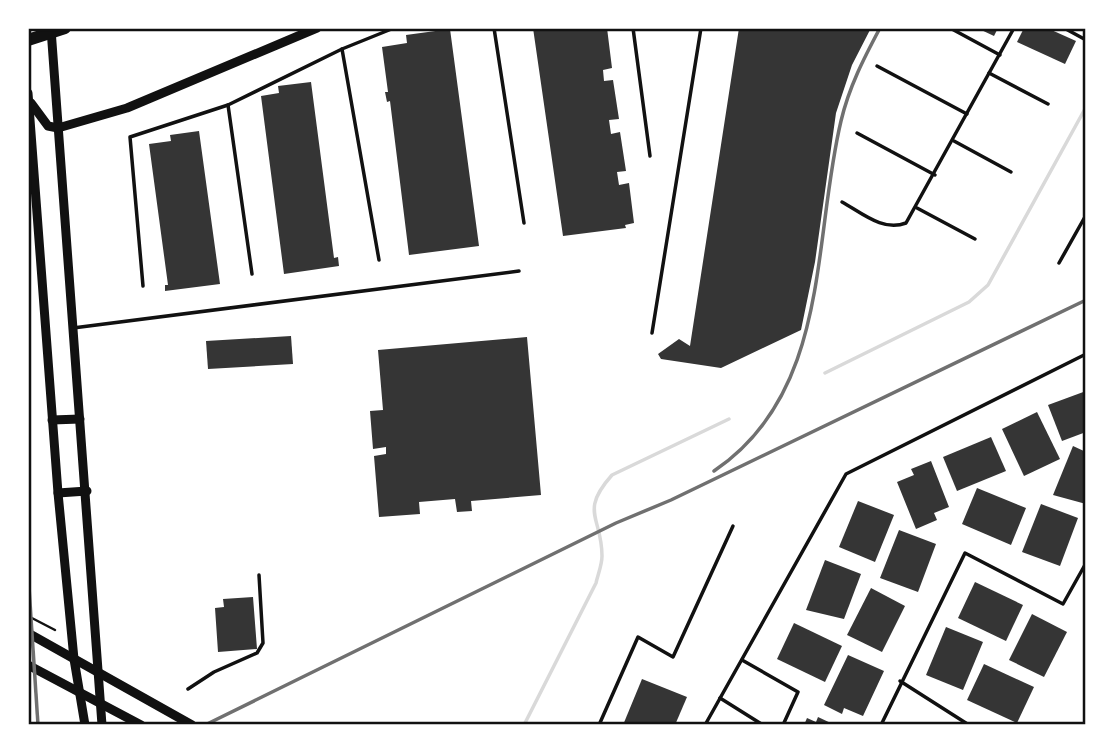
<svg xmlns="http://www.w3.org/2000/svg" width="1114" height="753" viewBox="0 0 1114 753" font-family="'Nunito Sans',sans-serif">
	<rect width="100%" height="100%" fill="#fff"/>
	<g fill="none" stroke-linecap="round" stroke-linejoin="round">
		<g stroke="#d9d9d9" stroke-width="3.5">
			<polyline points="825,373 969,302 988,285 1086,107"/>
			<path d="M 524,725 L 596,583 C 598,574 602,565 602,556 C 602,517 579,512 612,475 L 729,419"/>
		</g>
	</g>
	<g fill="#353535">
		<polygon points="533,28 607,28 612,68 603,70 604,81 613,80 619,119 609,120 611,134 620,132 626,171 617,172 619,185 629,183 634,223 625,225 626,228 563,236"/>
		<polygon points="739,28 871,28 852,65 836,113 815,262 801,330 721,368 661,359 658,354 679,339 690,346"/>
		<polygon points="977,28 998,28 994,36"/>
		<polygon points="1024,28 1047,28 1076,41 1065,64 1017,42"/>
		<polygon points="450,29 479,246 409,255 390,101 387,102 385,92 388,92 382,47 407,43 406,35"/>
		<polygon points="311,82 334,258 338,257 339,266 284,274 261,96 279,93 278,86"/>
		<polygon points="199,131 220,284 165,291 165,285 168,285 149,144 171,141 170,135"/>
		<polygon points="291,336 293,364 208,369 206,341"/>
		<polygon points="527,337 541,495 471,501 472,511 457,512 455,499 419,502 420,514 379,517 374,456 386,454 386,447 373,449 370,411 383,410 378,350"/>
		<polygon points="1086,391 1086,432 1062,441 1048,405"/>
		<polygon points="1037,412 1060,459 1024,476 1002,429"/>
		<polygon points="991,437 1006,471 957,491 943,457"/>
		<polygon points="1073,446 1086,452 1086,504 1053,495"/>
		<polygon points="931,461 949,507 934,513 937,520 916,529 897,482 914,475 911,469"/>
		<polygon points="977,488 1026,508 1011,545 962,524"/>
		<polygon points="858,501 894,515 875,562 839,547"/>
		<polygon points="1041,504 1078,518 1060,566 1022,552"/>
		<polygon points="899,530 936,544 918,592 880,578"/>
		<polygon points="825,560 861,574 844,619 806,610"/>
		<polygon points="975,582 1023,605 1006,641 958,618"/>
		<polygon points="871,588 905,606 882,652 847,635"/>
		<polygon points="253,597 257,649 218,652 215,608 224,607 223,599"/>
		<polygon points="1032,614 1067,632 1044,677 1009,660"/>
		<polygon points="794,623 842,646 825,682 777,659"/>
		<polygon points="946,627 983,642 963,690 926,675"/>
		<polygon points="848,655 884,671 863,716 844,708 842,714 824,705"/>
		<polygon points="984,664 1034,687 1017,723 967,700"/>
		<polygon points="642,679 687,697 675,725 623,725"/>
		<polygon points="818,717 835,725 804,725 807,718 816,722"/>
	</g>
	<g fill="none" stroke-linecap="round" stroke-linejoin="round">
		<polyline stroke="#111" stroke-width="2.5" points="28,616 55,630"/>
		<g stroke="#111" stroke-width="3.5">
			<polyline points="494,28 524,223"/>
			<polyline points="633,28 650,156"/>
			<polyline points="950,28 1000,55"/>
			<polyline points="1064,28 1086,40"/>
			<polyline points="342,49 379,260"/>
			<polyline points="877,66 967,114"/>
			<polyline points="989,73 1048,104"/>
			<polyline points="228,105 252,274"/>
			<polyline points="857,133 935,175"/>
			<polyline points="954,141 1011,172"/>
			<path d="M 842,202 C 862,213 883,232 906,223 L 1014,28"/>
			<polyline points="917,208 975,239"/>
			<polyline points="1059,263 1086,215"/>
			<polyline points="143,286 130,137 228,105 342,49 394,28"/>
			<polyline points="73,328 519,271"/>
			<polyline points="652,333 701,28"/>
			<polyline points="742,660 798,692 783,725"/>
			<polyline points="900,681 969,725"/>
			<polyline points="188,689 214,672 257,653 263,643 259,575"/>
			<polyline points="720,698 763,725"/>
			<polyline points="599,725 638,637 673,657 733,526"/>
			<polyline points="705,725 846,474 1086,354"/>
			<polyline points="881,725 965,553 1063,604 1086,563"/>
		</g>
		<g stroke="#111" stroke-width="9">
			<polyline points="51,29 102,725"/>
			<polyline points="28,93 58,493 74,659 85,725"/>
			<polyline points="31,103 48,126 58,128 127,108 317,28"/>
			<polyline points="52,420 80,419"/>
			<polyline points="58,493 87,491"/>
			<polyline points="28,633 192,725"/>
			<polyline points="28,665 141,725"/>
		</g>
		<polyline stroke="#111" stroke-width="12" points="28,40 65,28"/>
		<g stroke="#707070" stroke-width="3.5">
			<path d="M 714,471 C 831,392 812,242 841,121 C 849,87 864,58 880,28"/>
			<polyline points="28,572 38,725"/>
			<polyline points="205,725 616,523 671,500 1086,300"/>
		</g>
	</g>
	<rect width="1114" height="753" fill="none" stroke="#ffffff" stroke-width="60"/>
	<rect x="30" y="30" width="1054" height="693" fill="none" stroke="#111" stroke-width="2.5"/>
</svg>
